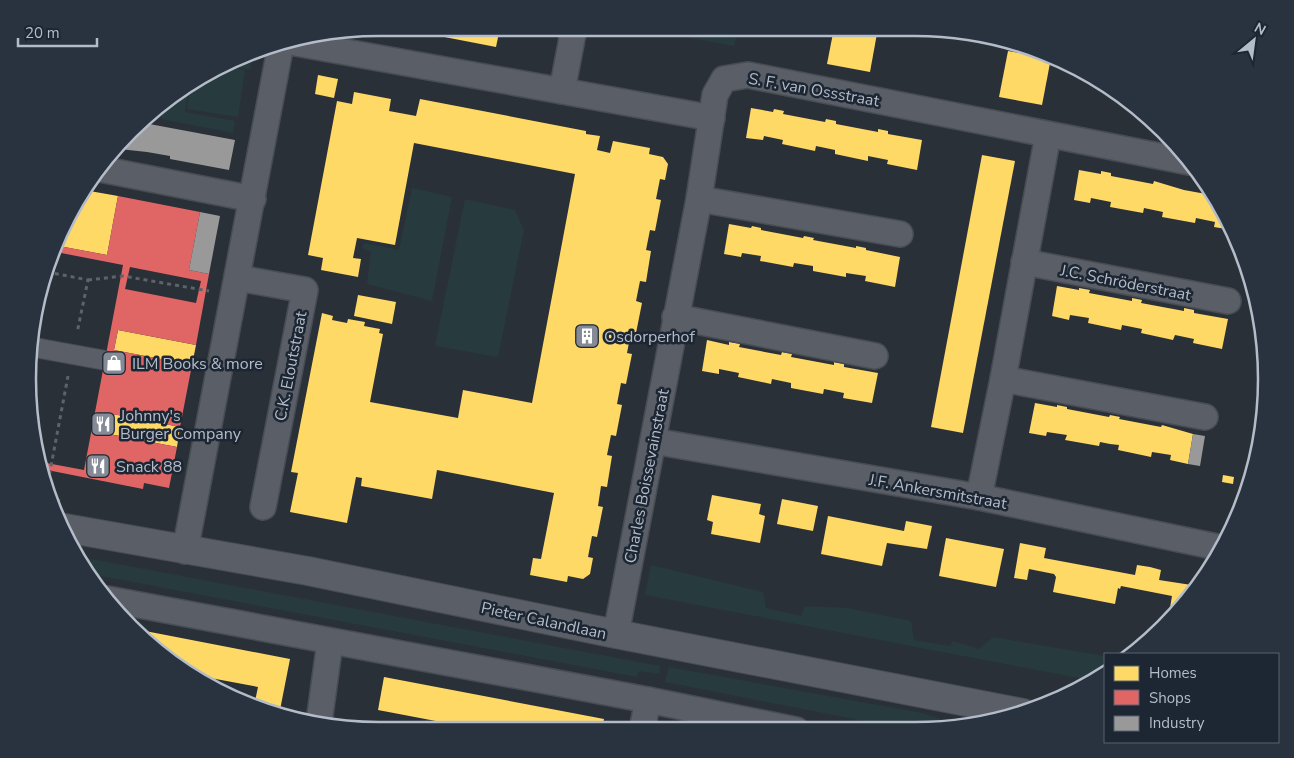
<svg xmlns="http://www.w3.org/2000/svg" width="1294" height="758" viewBox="0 0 1294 758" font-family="'Nunito Sans',sans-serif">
	<rect width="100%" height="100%" fill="#2a3038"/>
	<g fill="#273a3e">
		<polygon points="663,28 696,30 697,28 738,28 734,46 662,33"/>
		<polygon points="253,53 250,70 230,66"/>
		<polygon points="228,67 245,70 238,117 187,109 190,87"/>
		<polygon points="189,87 185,112 235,121 233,133 161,119 164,101"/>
		<polygon points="412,188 452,197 432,301 367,284 371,252 362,248 364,243 399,250"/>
		<polygon points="465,199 515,210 524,230 498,357 435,346"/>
		<polygon points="81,557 660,666 659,674 639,671 637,677 90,574"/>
		<polygon points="651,565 763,592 766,608 801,616 805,606 847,608 911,621 914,640 950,646 953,641 979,649 993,637 1105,656 1105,672 1094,681 645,595"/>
		<polygon points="669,667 922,713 960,725 938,730 910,730 665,682"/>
	</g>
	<g fill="#ffd966">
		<polygon points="398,28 500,28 496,47"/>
		<polygon points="834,28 878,28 870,72 827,64"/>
		<polygon points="1008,51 1051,58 1042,105 999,97"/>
		<polygon points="318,75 338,79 334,98 315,94"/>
		<polygon points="354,92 391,99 389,111 416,116 420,99 586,131 586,134 600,136 597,150 610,153 613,141 650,148 649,154 663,157 668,164 665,180 660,179 656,199 661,200 655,231 650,230 646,250 651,251 646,282 640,281 636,301 642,303 636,333 631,332 627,353 632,354 626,384 621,383 617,404 622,405 616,436 611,435 607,455 612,456 607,487 601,486 598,506 603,507 597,537 592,536 588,557 593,558 590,574 583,579 568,576 567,582 530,575 533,558 541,559 554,493 437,470 432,499 361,486 362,478 356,477 347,523 290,512 298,473 291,472 322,313 333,316 332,320 347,323 348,319 365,322 364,326 380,329 379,333 383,334 370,402 458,418 463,390 532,403 575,174 414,143 395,245 357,238 353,258 361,259 358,277 321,270 323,258 308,255 337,101 352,104"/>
		<polygon points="751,108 773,112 774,109 784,111 783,114 825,122 826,119 836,121 836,124 878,132 878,129 888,131 888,134 922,140 917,170 887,164 888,160 868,156 868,161 835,154 835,150 816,146 815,151 782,144 783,140 764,136 763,140 746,138"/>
		<polygon points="982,155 1015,161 963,433 931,427"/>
		<polygon points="1079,170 1101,174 1101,171 1111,173 1111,176 1153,184 1154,181 1184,190 1206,194 1206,192 1212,192 1232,230 1214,227 1215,222 1196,218 1195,223 1162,217 1163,212 1144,208 1143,213 1110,207 1111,202 1091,198 1090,203 1074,200"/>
		<polygon points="84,190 118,196 107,255 59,246"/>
		<polygon points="729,224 751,228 752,226 761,228 761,230 803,238 804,236 814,238 813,240 856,248 856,246 866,248 866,250 900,257 895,287 865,281 866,276 846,273 846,277 813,271 813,266 794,263 793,267 760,261 761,256 742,253 741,257 724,254"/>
		<polygon points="1057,286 1079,290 1079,288 1090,290 1089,293 1132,301 1132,298 1142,300 1141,303 1184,311 1184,308 1194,310 1194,313 1228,319 1222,349 1193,343 1194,339 1175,335 1173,340 1141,333 1142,329 1122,325 1121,330 1088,323 1089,318 1070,315 1069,320 1052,316"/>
		<polygon points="358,295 396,302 392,324 354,316"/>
		<polygon points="118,330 196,345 192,365 114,350"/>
		<polygon points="707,340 729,345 729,342 740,344 739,347 781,355 782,352 792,354 791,357 834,365 834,362 844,364 844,367 878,373 872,403 843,398 844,393 824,389 823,394 791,388 791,383 772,379 771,384 738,377 739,373 719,369 719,374 702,371"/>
		<polygon points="1035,403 1057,407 1057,405 1067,407 1067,409 1109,417 1110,415 1120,417 1119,419 1161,427 1162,425 1193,434 1188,464 1170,460 1171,455 1152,452 1151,457 1118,450 1119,445 1110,444 1100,442 1099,446 1065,440 1067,435 1047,432 1046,436 1029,433"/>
		<polygon points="102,412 180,427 177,447 99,432"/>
		<polygon points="1223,475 1234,477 1233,484 1222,482"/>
		<polygon points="712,495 761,504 759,514 765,516 760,543 711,534 713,522 707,520"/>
		<polygon points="782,499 818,506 813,531 777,524"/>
		<polygon points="828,516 904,531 906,521 932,526 927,549 887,543 882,566 821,554"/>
		<polygon points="946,538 1004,549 996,587 939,576"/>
		<polygon points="1020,543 1046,548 1044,558 1135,575 1137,565 1150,567 1161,570 1159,580 1198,586 1174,615 1169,614 1172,596 1121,586 1120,589 1118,588 1115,604 1053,592 1056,577 1054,574 1029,569 1027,580 1014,578"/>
		<polygon points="140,630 290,659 279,715 254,706 258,687 189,674"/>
		<polygon points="384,677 604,719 602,730 483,730 378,710"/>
	</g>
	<g fill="#e06666" fill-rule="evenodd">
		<polygon points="682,28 702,28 701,33"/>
		<path d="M 118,196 L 200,212 L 189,270 L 209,274 L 196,345 L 118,330 L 114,350 L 192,365 L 180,427 L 102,412 L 98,432 L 177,447 L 169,488 L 144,483 L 143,489 L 42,469 L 41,462 L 84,470 L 123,265 L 56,252 L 59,246 L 107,255 ZM 130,267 L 201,281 L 196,303 L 125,289 Z"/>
	</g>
	<g fill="#999">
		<polygon points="144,123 235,140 229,170 170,159 170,156 147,152 119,149"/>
		<polygon points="200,212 220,216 209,274 189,270"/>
		<polygon points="1193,434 1205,436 1200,466 1188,464"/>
	</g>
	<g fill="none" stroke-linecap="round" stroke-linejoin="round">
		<g stroke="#484c53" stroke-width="21">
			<polyline id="pedestrian" points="32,347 103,360"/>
		</g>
		<g stroke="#484c53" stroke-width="28">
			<g id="minor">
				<polyline points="290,42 712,118"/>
				<polyline points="562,91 574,28"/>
				<polyline points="100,169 253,199"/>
				<polyline points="699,199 900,234"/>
				<polyline points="1024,262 1228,301"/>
				<polyline points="238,278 305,290 263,507"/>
				<polyline points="675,317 875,356"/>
				<polyline points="1003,379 1205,417"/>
				<polyline points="653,441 979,497 1222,548"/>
				<polyline points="979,497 1003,379 1048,135"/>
				<polyline points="185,551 281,44"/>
				<polyline points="107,599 648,700 796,730"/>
				<polyline points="616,634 699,199 715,95 724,79 748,75 1189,162"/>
				<polyline points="319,722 330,642"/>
				<polyline points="642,730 648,700"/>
			</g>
		</g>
		<g stroke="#484c53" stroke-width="30">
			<polyline id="tertiary" points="65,528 308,571 616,634 1023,713"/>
		</g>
		<g stroke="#5d636a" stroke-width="3" stroke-dasharray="4 4" stroke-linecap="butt">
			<polyline points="47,272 88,280 77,333"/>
			<polyline points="88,280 123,276 209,291"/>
			<polyline points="48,482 68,376"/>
			<polyline points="50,499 60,501"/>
		</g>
		<use href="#pedestrian" stroke="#5a5e66" stroke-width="19"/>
		<use href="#minor" stroke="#5a5e66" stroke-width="25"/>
		<use href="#tertiary" stroke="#5a5e66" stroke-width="28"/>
	</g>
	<defs>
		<g id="building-square" transform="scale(1.25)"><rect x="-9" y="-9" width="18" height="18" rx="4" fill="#848b96" stroke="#1d2633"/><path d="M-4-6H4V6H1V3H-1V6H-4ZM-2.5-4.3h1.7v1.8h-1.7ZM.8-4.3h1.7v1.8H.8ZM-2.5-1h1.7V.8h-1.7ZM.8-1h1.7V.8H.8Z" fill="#fff"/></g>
		<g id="shop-square" transform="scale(1.25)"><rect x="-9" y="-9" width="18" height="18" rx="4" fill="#848b96" stroke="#1d2633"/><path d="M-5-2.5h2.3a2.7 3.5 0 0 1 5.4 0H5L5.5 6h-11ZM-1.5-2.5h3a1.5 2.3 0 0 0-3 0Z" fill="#fff"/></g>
		<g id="restaurant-square" transform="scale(1.25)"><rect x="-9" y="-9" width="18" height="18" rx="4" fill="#848b96" stroke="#1d2633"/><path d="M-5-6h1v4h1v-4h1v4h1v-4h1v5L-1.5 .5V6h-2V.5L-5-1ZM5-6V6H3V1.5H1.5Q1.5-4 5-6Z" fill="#fff"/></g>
	</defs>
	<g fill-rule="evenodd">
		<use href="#building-square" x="587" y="336"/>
		<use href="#shop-square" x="114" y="363"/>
		<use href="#restaurant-square" x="103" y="424"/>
		<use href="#restaurant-square" x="98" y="466"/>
	</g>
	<g text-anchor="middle" stroke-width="5" stroke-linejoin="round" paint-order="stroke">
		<g font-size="16" fill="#b4bcc9" stroke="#1d2633">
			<text transform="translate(814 89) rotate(10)" y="6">S. F. van Ossstraat</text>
			<text transform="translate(1126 282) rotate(11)" y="6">J.C. Schröderstraat</text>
			<text transform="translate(290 366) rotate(-79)" y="6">C.K. Eloutstraat</text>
			<text transform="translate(646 476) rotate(-79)" y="6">Charles Boissevainstraat</text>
			<text transform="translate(938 491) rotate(10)" y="6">J.F. Ankersmitstraat</text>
			<text transform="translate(544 620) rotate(12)" y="6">Pieter Calandlaan</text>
		</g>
		<g font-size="16" fill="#b4bcc9" stroke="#1d2633" text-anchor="start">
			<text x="604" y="342">Osdorperhof</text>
			<text x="132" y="369">ILM Books &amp; more</text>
			<text x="120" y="421">Johnny's<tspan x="120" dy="18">Burger Company</tspan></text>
			<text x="116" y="472">Snack 88</text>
		</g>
	</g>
	<path d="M0 0H1294V758H0ZM379 36H915A343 343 0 0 1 1258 379V379A343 343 0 0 1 915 722H379A343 343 0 0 1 36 379V379A343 343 0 0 1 379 36Z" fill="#29323f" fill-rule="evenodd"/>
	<path fill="none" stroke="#b4bcc9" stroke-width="2.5" d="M379 36H915A343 343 0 0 1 1258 379V379A343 343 0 0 1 915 722H379A343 343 0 0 1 36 379V379A343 343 0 0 1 379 36Z"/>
	<rect x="1104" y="653" width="175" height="90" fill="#1d2633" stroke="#59626f"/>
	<rect x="1114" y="666" width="25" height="15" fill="#ffd966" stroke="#59626f"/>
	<text x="1149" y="678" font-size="15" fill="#b4bcc9">Homes</text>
	<rect x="1114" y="690" width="25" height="15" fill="#e06666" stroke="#59626f"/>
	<text x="1149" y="703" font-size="15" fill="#b4bcc9">Shops</text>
	<rect x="1114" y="716" width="25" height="15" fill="#999999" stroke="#59626f"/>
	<text x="1149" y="728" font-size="15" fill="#b4bcc9">Industry</text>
	<g transform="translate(1254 40) rotate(29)" stroke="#1d2633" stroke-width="4" paint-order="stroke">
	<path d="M0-4L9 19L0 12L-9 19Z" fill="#b4bcc9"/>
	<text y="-8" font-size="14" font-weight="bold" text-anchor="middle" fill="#b4bcc9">N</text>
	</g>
	<path d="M18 38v8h79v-8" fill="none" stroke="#b4bcc9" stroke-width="2.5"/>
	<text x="25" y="38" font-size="15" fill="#b4bcc9" stroke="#1d2633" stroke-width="4" paint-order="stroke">20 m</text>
</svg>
